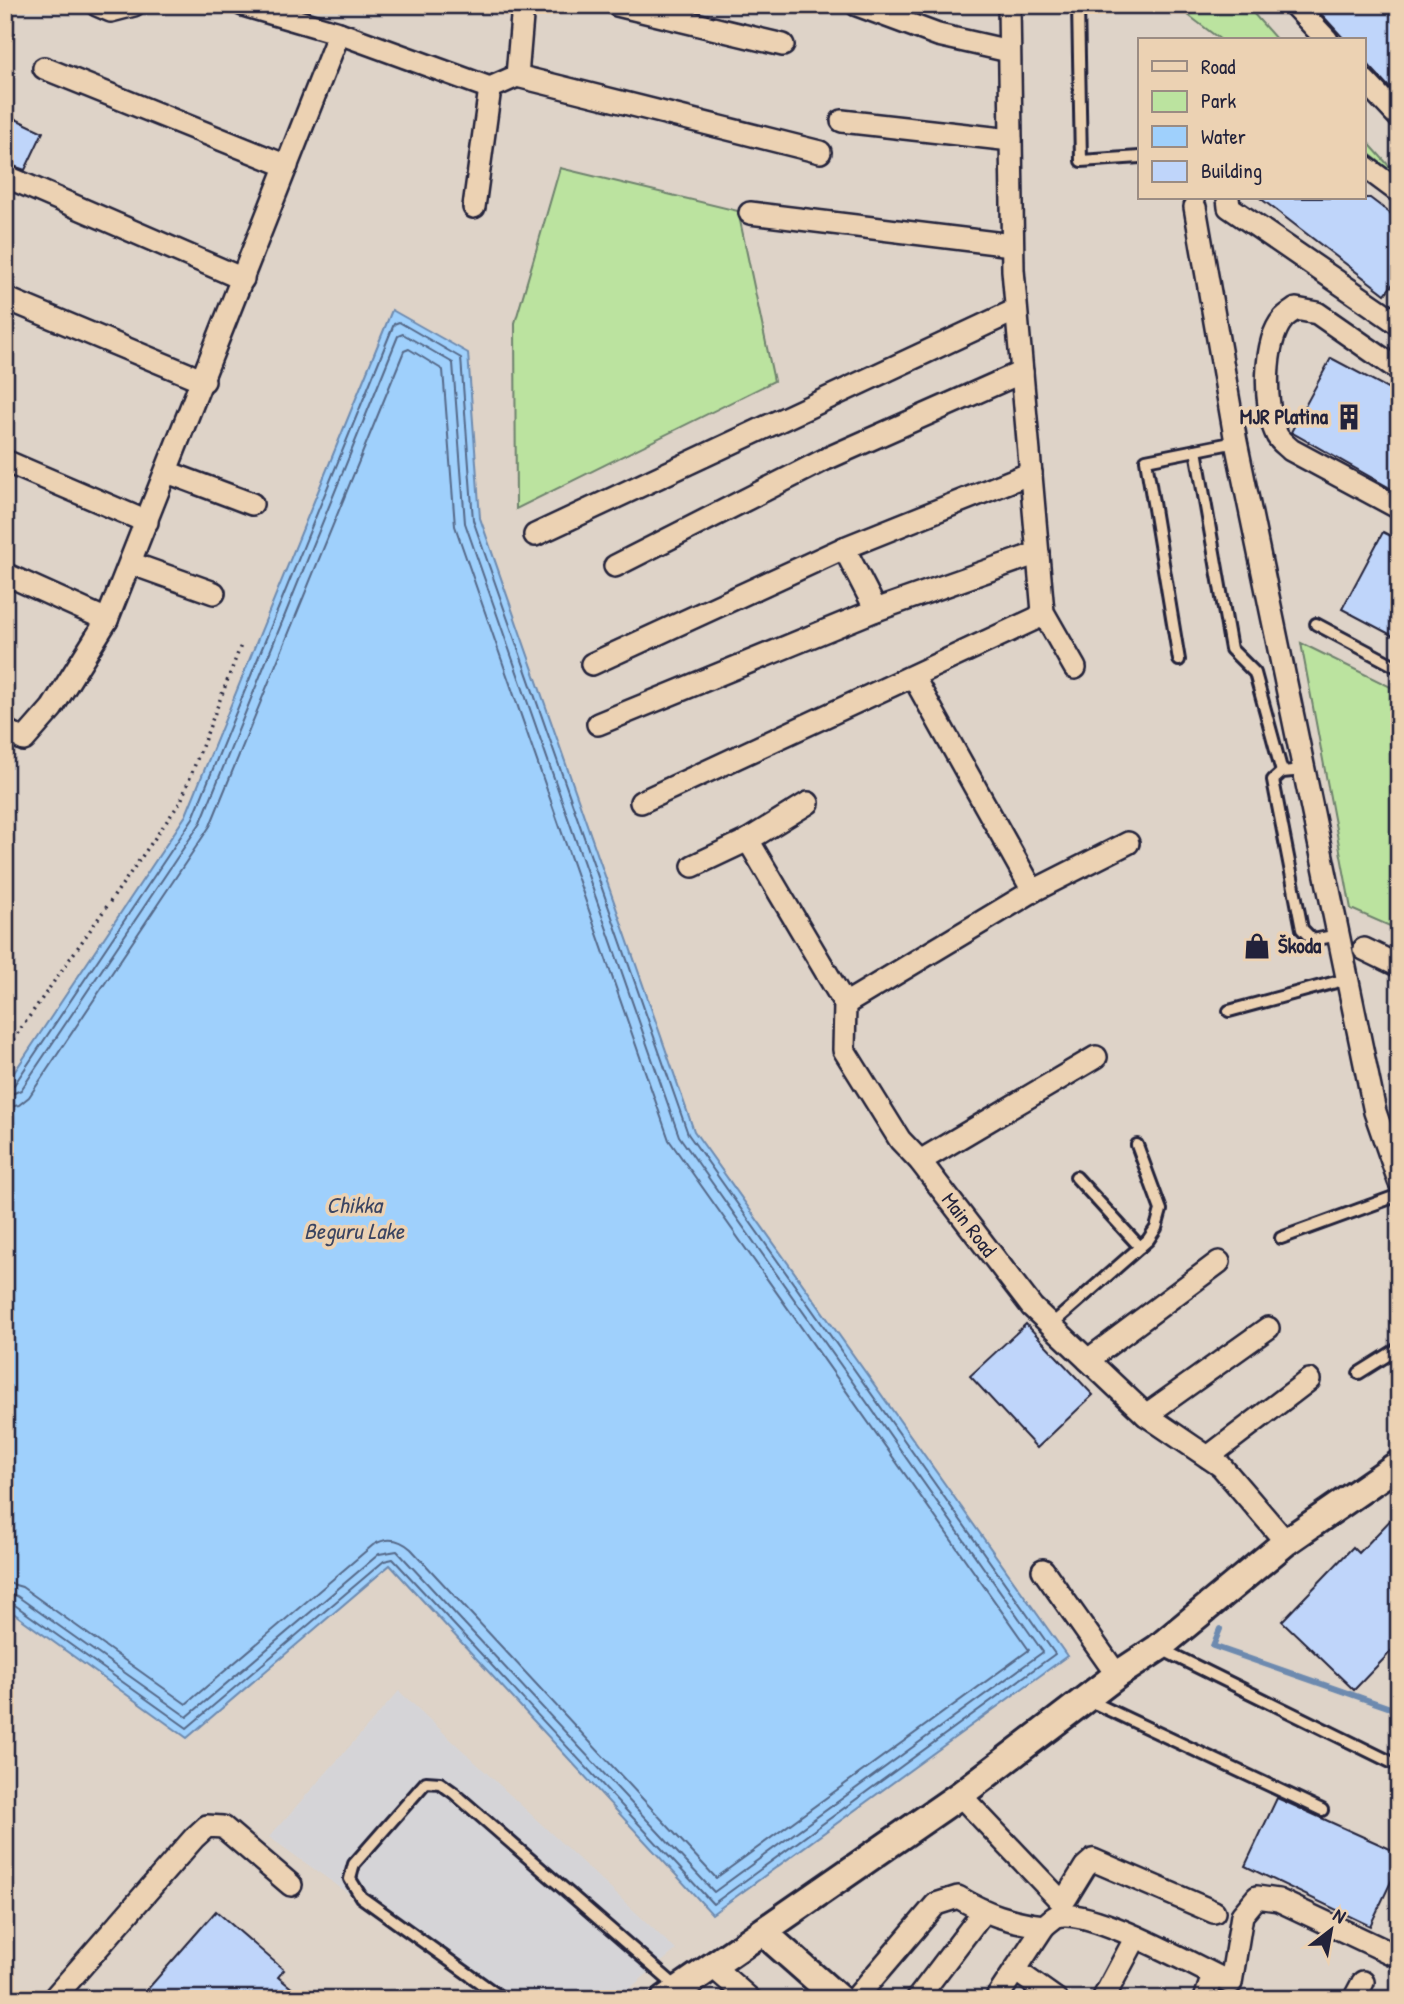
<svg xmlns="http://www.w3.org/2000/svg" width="1404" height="2004" viewBox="0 0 1404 2004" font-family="'Patrick Hand',sans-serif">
	<rect width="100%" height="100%" fill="#ded3c8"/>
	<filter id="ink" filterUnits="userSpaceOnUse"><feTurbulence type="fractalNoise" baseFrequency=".0143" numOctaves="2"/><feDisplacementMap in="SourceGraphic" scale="14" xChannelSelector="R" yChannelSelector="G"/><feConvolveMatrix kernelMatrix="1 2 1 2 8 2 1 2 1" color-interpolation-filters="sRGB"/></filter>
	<g filter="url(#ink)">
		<polygon fill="#d5d4d7" points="399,1691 676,1950 617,1999 497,1999 269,1837"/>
		<g fill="#bbe39f" stroke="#6e826d" stroke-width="2">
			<polygon points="1175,5 1246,5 1277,40 1221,40"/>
			<polygon points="1364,138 1399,177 1364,150"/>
			<polygon points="560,168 738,211 774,381 516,509 515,323"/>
			<polygon points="1301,643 1399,691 1399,930 1351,909"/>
		</g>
		<polygon fill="#9fd0fc" stroke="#6d8aaf" stroke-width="2" points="392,310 468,353 480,518 694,1131 1067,1656 712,1914 390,1565 187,1738 5,1607 5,1086 186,815"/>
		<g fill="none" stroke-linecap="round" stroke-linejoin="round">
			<g stroke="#546888" stroke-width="2">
				<polyline points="5,1089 14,1085 193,818 394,324 399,322 461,358 473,520 688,1134 1055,1654 713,1904 393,1559 384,1561 187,1728 12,1603 5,1602"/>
				<polyline points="5,1097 21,1090 201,822 398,336 403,334 453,363 465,523 679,1136 1043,1652 714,1892 397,1551 379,1554 187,1717 17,1596 5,1593"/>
				<path d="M 5,1108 L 19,1105 L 29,1097 L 210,826 L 404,351 L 409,349 L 443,370 L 455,526 L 669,1140 L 1029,1650 L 716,1878 L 411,1549 C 399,1538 386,1537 373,1545 L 186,1704 L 22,1587 L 5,1582"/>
			</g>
			<polyline stroke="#6d8aaf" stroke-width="6" points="1220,1629 1213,1646 1399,1711"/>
		</g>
		<g fill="#bfd5fa" stroke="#22223b" stroke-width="2">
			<polygon points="1313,5 1399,5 1399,98 1364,60 1364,40 1345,40"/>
			<polygon points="5,114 43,132 25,170 5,163"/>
			<polygon points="1260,198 1370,198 1399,220 1399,276 1385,294"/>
			<polygon points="1331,358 1399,394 1399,493 1291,432"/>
			<polygon points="1383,532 1399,540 1399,639 1342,609"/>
			<polygon points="1026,1324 1093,1395 1037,1448 970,1376"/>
			<polygon points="1399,1511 1399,1643 1354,1690 1282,1621 1353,1547 1359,1553"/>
			<polygon points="1277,1798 1399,1853 1399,1865 1370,1926 1245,1866"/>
			<polygon points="216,1911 284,1970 278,1977 305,1999 139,1999"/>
		</g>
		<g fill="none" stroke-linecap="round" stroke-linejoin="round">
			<g stroke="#22223b" stroke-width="16">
				<g id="service">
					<polyline points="1078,5 1081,161 1140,157"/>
					<polyline points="1196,450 1231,649 1255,673 1282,772"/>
					<polyline points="1316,624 1399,668"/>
					<polyline points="1179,660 1146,460 1236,442"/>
					<polyline points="1304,770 1282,772 1273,780 1302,929 1313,940 1338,935"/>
					<polyline points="1229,1011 1347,979"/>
					<polyline points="1076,1177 1140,1247"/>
					<polyline points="1281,1238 1399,1195"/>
					<polyline points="1051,1325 1148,1240 1156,1228 1161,1210 1137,1145"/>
					<polyline points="1359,1373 1399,1348"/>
					<polyline points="1161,1649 1399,1766"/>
					<polyline points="1088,1700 1322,1810"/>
					<polyline points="503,1999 361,1897 350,1879 354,1864 426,1782 440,1783 454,1793 679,1989"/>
				</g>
			</g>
			<g stroke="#22223b" stroke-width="26">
				<g id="minor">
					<polyline points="97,5 111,11 134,5"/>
					<polyline points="243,5 339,33 490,88 517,76 523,5"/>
					<polyline points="617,5 783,45"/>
					<polyline points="857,5 938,35 1009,51"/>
					<polyline points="1009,5 1013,270 1043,612 1075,668"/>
					<polyline points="1294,5 1327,40"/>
					<polyline points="44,68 287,166"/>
					<polyline points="517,76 820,152"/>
					<polyline points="1364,80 1399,117"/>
					<polyline points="842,121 1011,140"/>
					<polyline points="1364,166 1399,192"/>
					<polyline points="5,176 243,279"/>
					<polyline points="1228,198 1229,207 1399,324"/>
					<polyline points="474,207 490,88"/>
					<polyline points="1195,207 1236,442 1375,1112 1399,1181"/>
					<polyline points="750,213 1012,245"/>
					<polyline points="5,298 204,381"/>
					<path d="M 1399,370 L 1317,313 L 1296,309 C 1292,312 1286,315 1283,319 C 1263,342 1264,407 1276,433 C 1278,440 1286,445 1291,450 L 1399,508"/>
					<polyline points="5,461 147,522"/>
					<polyline points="167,472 252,504"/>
					<polyline points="535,535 1016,310"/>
					<polyline points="844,548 876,610"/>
					<polyline points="130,563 214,593"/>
					<polyline points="615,566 826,459 1022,372"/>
					<polyline points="5,574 107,620"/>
					<polyline points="592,664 844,548 1031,473"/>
					<polyline points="598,724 876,610 1038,553"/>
					<polyline points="5,730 24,740 52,708 107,620 339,33"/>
					<polyline points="641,802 1037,618 1043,612"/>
					<path id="s1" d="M 748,840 L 845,1004 L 844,1050 L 900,1140 L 920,1161 L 1032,1307 L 1146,1415 L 1221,1466 L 1286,1542"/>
					<polyline points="693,866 748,840 808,803"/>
					<polyline points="1033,891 1128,843"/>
					<polyline points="1364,949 1399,966"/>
					<polyline points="845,1004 1033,891 914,678"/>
					<polyline points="920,1161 1096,1057"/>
					<polyline points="1088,1360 1219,1262"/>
					<polyline points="1146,1415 1268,1328"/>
					<polyline points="1208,1457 1309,1380"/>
					<polyline points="1043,1570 1117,1675"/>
					<polyline points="960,1795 1058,1898 1066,1898 1085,1867 1093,1860 1214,1912"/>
					<polyline points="712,1966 750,1999"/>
					<polyline points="1015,1970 1056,1999"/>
					<polyline points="53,1999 194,1838 207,1826 223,1827 291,1885"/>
					<path d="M 855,1999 L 936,1904 L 958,1897 C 986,1914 1011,1922 1044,1926 C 1048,1923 1053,1918 1057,1916 C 1091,1907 1196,1967 1231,1983 L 1242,1915 L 1257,1897 L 1278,1900 L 1399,1957"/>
					<polyline points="917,1999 983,1912"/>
					<polyline points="996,1999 1044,1926"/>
					<polyline points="1103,1999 1136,1937"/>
					<polyline points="1205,1999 1213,1975"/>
					<polyline points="1354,1999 1363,1982"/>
				</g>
			</g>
			<g stroke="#22223b" stroke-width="32">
				<g id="tertiary">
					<polyline points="763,1932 839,1999"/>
					<polyline points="665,1999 960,1795 1117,1675 1158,1648 1286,1542 1399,1464"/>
				</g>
			</g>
			<polyline stroke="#22223b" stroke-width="3.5" stroke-dasharray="2 5" stroke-linecap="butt" points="5,1051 181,801 241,645"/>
			<use href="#service" stroke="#ecd2b3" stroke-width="10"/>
			<use href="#minor" stroke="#ecd2b3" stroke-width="21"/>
			<use href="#tertiary" stroke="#ecd2b3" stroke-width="26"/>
		</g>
	</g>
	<defs>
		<g id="building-bare" transform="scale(2.1)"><path d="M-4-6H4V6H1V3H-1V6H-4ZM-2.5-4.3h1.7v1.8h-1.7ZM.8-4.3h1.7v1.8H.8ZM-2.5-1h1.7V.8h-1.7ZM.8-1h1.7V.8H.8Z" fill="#22223b" stroke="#ecd2b3" stroke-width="2.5" paint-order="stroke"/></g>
		<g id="shop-bare" transform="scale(2.1)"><path d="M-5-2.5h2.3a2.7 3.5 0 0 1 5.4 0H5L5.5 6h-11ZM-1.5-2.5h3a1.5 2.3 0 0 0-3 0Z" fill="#22223b" stroke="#ecd2b3" stroke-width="2.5" paint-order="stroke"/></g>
	</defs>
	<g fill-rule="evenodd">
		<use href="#building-bare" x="1349" y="417"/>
		<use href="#shop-bare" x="1257" y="946"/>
	</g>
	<g text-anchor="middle" stroke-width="7" stroke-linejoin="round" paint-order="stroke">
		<g font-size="21" font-weight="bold" fill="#22223b" stroke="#ecd2b3" text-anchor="end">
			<text x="1328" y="424">MJR Platina</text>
			<text x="1278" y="953" text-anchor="start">Škoda</text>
		</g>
		<g font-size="21" fill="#22223b" stroke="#ecd2b3">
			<text dy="7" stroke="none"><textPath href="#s1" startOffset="452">Main Road</textPath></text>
		</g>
		<g font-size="23" font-style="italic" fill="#3b4562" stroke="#ecd2b3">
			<text x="354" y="1213">Chikka<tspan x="354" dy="26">Beguru Lake</tspan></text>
		</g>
	</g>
	<rect width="1404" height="2004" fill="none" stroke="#ecd2b3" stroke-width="28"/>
	<rect x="14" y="14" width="1376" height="1976" fill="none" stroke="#22223b" stroke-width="2.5" filter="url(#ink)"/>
	<rect x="1138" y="38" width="228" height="161" fill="#ecd2b3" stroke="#9b8c83" stroke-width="2"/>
	<rect x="1152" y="61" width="35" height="10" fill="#ecd2b3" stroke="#9b8c83" stroke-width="2"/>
	<text x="1201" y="74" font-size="21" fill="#22223b">Road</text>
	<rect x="1152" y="91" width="35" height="21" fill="#bbe39f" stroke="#9b8c83" stroke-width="2"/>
	<text x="1201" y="108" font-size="21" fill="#22223b">Park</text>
	<rect x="1152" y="126" width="35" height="21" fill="#9fd0fc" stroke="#9b8c83" stroke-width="2"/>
	<text x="1201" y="144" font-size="21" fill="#22223b">Water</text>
	<rect x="1152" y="161" width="35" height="21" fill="#bfd5fa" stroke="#9b8c83" stroke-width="2"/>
	<text x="1201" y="178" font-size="21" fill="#22223b">Building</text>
	<g transform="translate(1331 1930) rotate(31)" stroke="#ecd2b3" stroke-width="5" paint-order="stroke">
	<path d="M0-5L12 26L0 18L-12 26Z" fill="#22223b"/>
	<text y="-10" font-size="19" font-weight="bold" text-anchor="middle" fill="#22223b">N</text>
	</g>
</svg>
